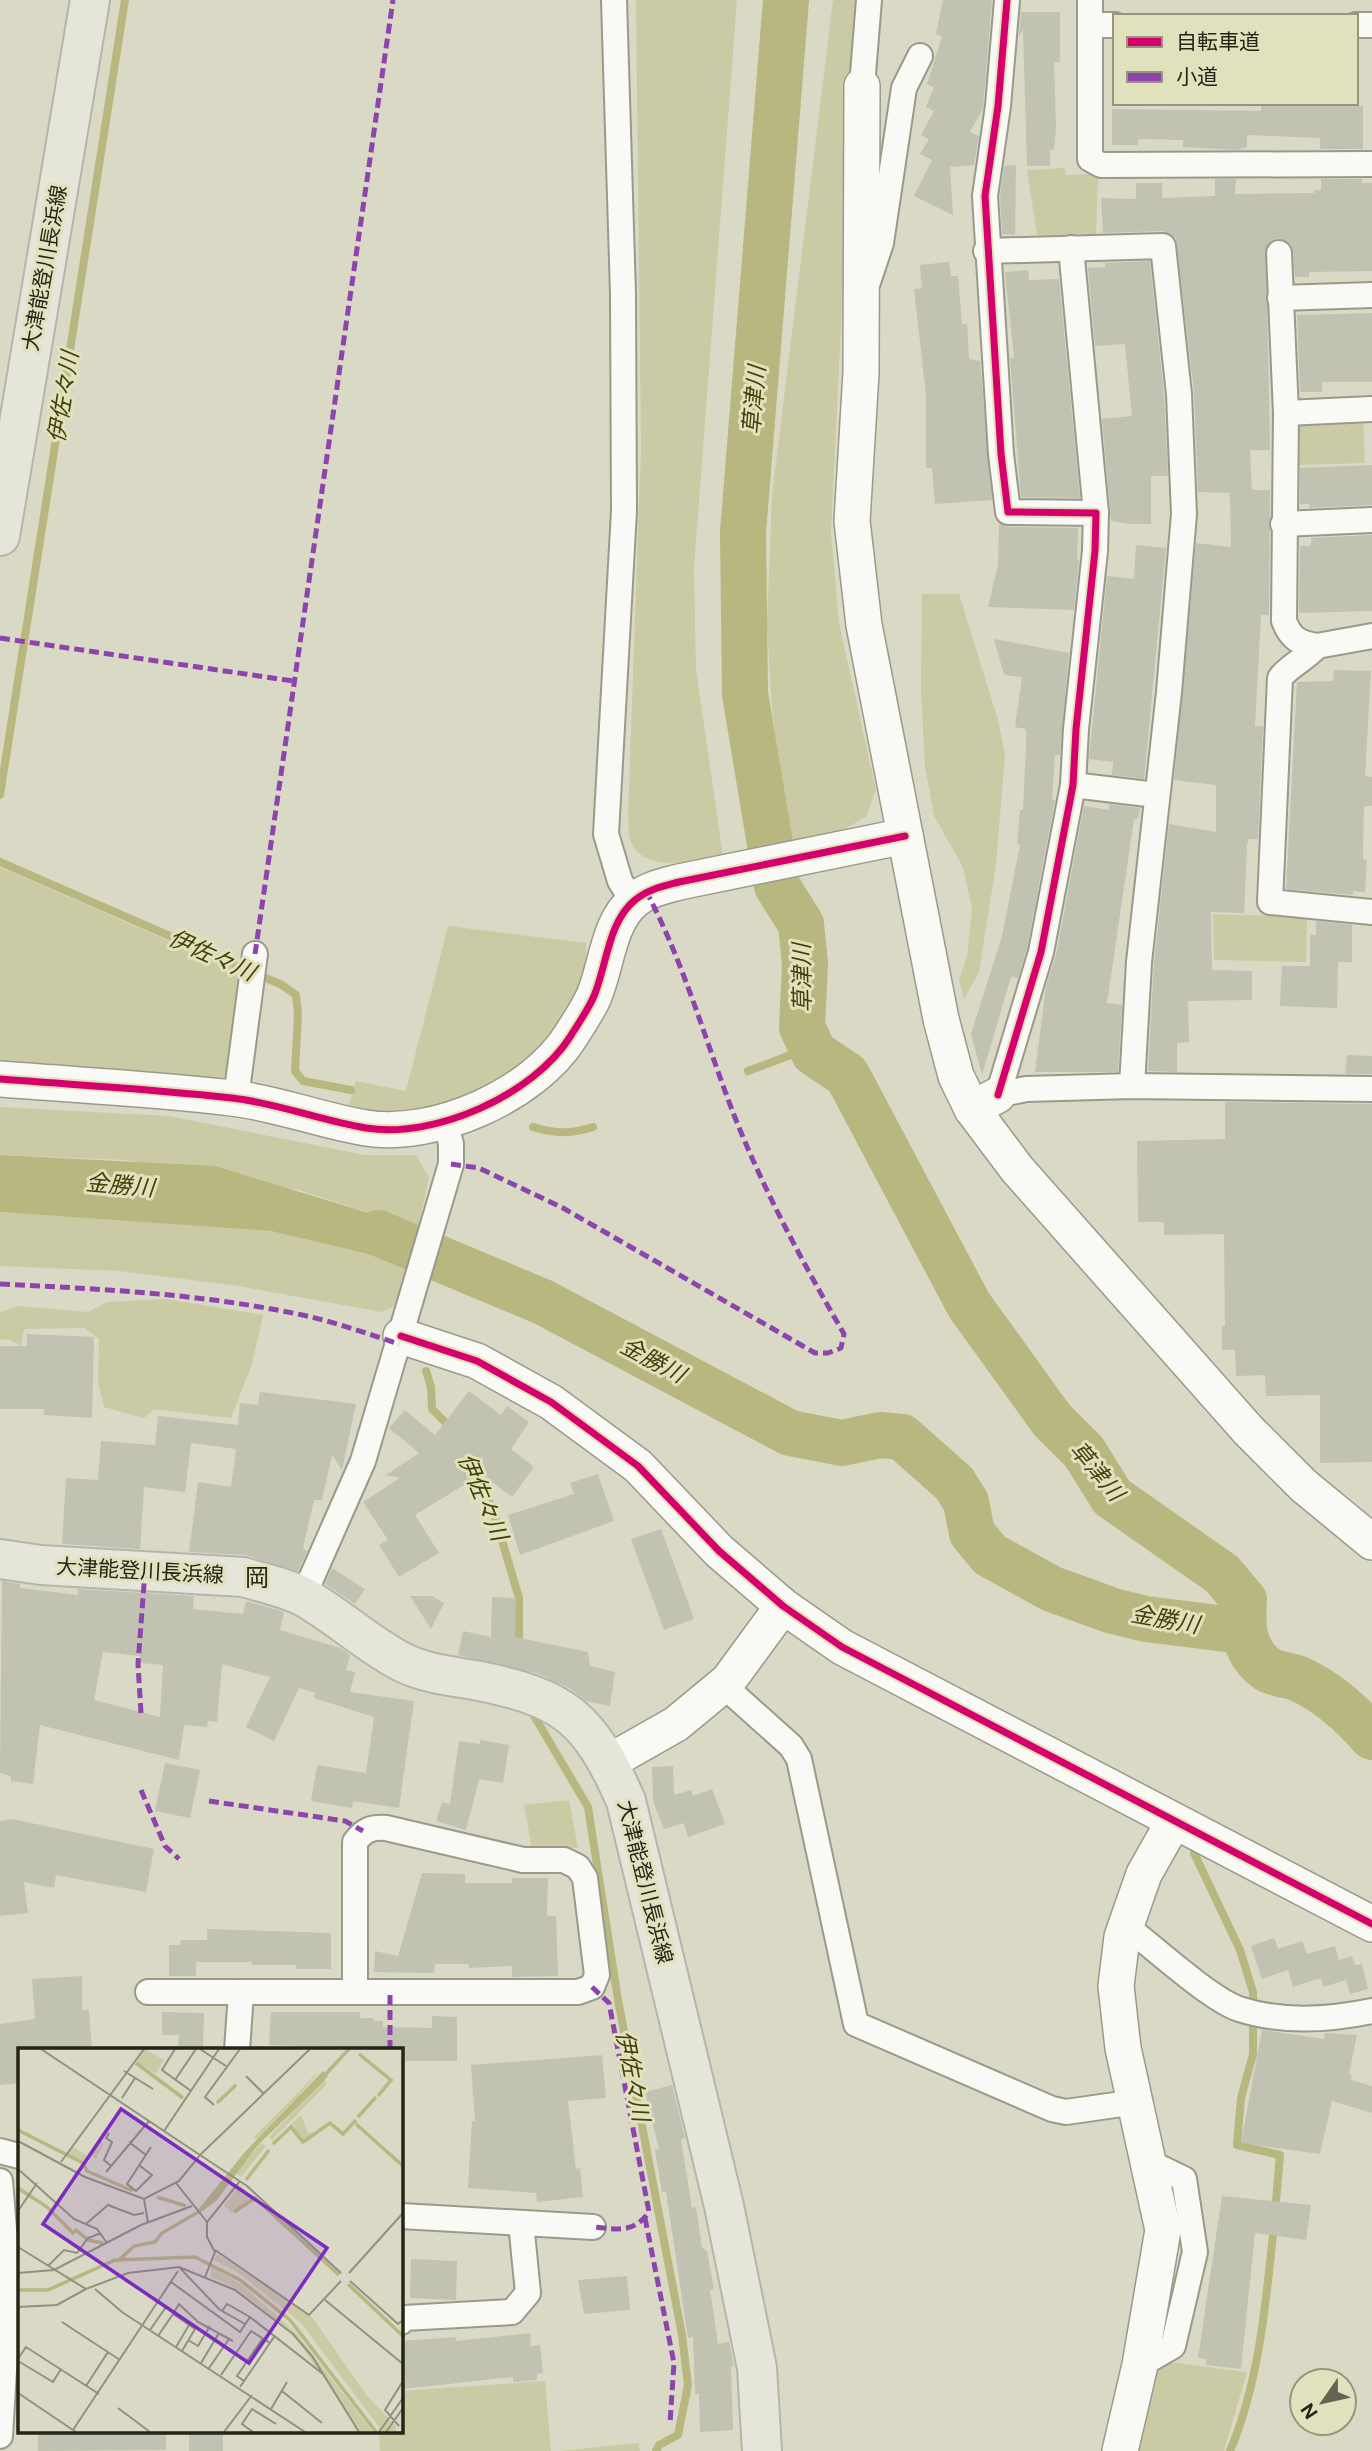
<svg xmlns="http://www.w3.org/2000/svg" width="1372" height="2451" viewBox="0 0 1372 2451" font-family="'DM Sans','Noto Sans JP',sans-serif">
	<rect width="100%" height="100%" fill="#d9d9c6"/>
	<g fill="#cacba5">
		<path d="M 636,0 L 737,0 L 694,568 L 696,670 L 723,856 C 697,861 641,875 630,839 C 628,832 629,823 628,816 L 641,448 Z"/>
		<polygon points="833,0 857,0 831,532 839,623 876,790 866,817 839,832 789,843 772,711 767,624 772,495"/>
		<polygon points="1064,168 1066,175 1098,174 1096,234 1037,235 1027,170"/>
		<polygon points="1363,416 1365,463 1297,465 1295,427 1304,418"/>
		<polygon points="922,594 959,594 998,720 1005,755 996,864 979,972 964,999 959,980 967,956 972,909 963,867 934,816 925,767 921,689"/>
		<polygon points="0,867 242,973 230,1070 221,1080 0,1063"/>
		<polygon points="1213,914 1307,917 1306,962 1214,960"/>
		<path d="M 448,926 L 586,943 C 593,1027 501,1091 428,1110 C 403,1117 374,1112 348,1108 L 356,1081 L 406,1091 Z"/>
		<polygon points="0,1107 169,1116 365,1155 416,1155 429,1177 418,1228 298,1190 126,1160 0,1155"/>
		<polygon points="0,1212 271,1231 410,1264 398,1305 382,1312 232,1285 119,1271 0,1266"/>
		<polygon points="166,1299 263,1315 252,1364 231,1418 154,1409 144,1418 104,1407 98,1382 99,1339 85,1328 24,1329 21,1346 8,1339 0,1340 0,1312 17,1306 88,1312 107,1302"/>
		<polygon points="569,1800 578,1848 532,1849 524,1805"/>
		<polygon points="1160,2361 1247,2372 1224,2451 1135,2451 1153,2367"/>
		<polygon points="545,2381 551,2451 380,2451 379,2432 401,2432 401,2391"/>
		<polygon points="638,2443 640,2451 560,2451"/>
	</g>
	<polygon fill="#b7b77f" points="0,1155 215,1166 418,1228 410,1264 271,1231 0,1212"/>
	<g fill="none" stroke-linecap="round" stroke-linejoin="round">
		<g stroke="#b7b77f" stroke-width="8">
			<polyline points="0,795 125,0"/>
			<polyline points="0,862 282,985 296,995 298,1013 295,1071 303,1081 351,1090"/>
			<polyline points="748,1071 804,1050 814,1053"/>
			<path d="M 533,1127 C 555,1134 572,1134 593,1127"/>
			<polyline points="426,1371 431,1387 432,1409 452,1429"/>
			<polyline points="473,1468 493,1510 519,1598 519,1646"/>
			<polyline points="530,1709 588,1807 618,2000 682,2335 688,2385 678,2435 659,2445 656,2451"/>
			<polyline points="1194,1853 1240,1950 1253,1992 1253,2054 1241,2098 1237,2145 1280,2155 1275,2212"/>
			<path d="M 1230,2451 C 1260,2380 1266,2300 1274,2225"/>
		</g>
		<g stroke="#b7b77f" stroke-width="46">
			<path d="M 786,0 L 743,532 L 745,694 L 777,886 L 801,924 L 805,964 L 802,1027 L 814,1053 L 847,1075 L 969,1305 L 1052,1420 L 1084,1452 L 1112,1497 L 1222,1574 L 1244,1600 C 1242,1626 1243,1652 1267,1669 C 1276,1675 1290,1675 1299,1679 C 1328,1692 1352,1714 1372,1737"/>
			<polyline points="378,1233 543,1302 790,1433 842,1443 880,1435 902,1437 954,1483 966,1502 972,1533 990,1555 1052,1589 1113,1611 1146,1619 1242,1631"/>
		</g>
	</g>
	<g fill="#c2c2b3" fill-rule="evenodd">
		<polygon points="943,0 992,0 983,108 970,132 979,136 974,165 950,167 953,215 914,196 932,160 920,154 929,139 921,135 934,111 926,107 934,87 927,84 942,37 936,34"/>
		<polygon points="1021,12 1060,12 1060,62 1054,62 1056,127 1054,150 1050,150 1050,166 1027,166 1023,29 1019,37"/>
		<polygon points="1261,105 1363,106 1363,149 1320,149 1320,138 1247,135 1247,147 1237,150 1183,147 1183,140 1138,139 1138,145 1112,145 1112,109 1261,111"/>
		<polygon points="1016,165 1015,235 1002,234 1000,197 1004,166"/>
		<polygon points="1215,179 1236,179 1235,194 1314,193 1314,190 1321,190 1321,179 1362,179 1362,183 1372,183 1372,271 1309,272 1309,277 1295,277 1291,244 1278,238 1266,247 1270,450 1250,450 1252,490 1270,490 1269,615 1261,615 1255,726 1263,726 1258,839 1249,839 1247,845 1244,913 1211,912 1212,970 1252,971 1252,1000 1188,1001 1189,1042 1177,1043 1177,1072 1148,1071 1154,963 1169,824 1216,832 1216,785 1174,780 1196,543 1231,547 1230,493 1198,492 1194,392 1176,238 1163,231 1103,233 1101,198 1136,199 1136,183 1162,183 1162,198 1215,196"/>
		<polygon points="1150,261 1164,395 1168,476 1151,476 1151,524 1131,524 1111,521 1102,419 1132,416 1125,344 1095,346 1088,268 1105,267 1105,263"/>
		<polygon points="949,262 951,276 958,276 962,324 967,324 969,359 980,361 992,500 935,504 932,468 926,468 926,396 914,289 922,288 920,265"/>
		<polygon points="1028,270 1029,280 1059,279 1080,498 1021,497 1010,358 1014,358 1005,272"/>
		<polygon points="1372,313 1372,382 1322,382 1322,392 1300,392 1297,315"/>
		<polygon points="1372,465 1372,505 1310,508 1309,504 1300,504 1300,468"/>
		<polygon points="999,524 1008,527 1078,528 1077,560 1079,560 1074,610 988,607 998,565"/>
		<polygon points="1372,535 1372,611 1299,613 1300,546 1311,546 1311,538"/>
		<polygon points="1136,545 1166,548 1144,779 1112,775 1113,762 1089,759 1107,576 1134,579"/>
		<polygon points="994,639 1069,653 1060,755 1055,755 1052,800 1055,800 1027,948 1018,978 1011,977 982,1075 971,1034 1002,936 1020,845 1017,844 1020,810 1023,810 1026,749 1026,729 1015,727 1022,677 1004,675"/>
		<polygon points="1334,670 1371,671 1365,776 1372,777 1372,806 1364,806 1363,859 1367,860 1365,892 1353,891 1353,895 1286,889 1297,682 1333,681"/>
		<polygon points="1109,804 1140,808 1138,819 1134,819 1107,1003 1122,1005 1118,1072 1035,1072 1046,986 1056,955 1084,806 1109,810"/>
		<polygon points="1316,921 1352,925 1352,962 1338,962 1337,1008 1280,1006 1282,966 1310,966 1310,935 1316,935"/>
		<polygon points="1347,1055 1372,1056 1372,1074 1345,1074"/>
		<polygon points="1225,1102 1372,1104 1372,1462 1320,1463 1320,1395 1266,1396 1265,1375 1236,1376 1235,1350 1222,1350 1222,1326 1225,1326 1224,1234 1164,1235 1164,1222 1138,1222 1137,1141 1225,1139"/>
		<polygon points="27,1334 94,1337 92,1418 44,1415 44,1409 0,1409 0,1346 27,1346"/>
		<polygon points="469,1391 501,1415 507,1406 529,1422 511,1449 534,1467 512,1497 482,1474 415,1515 439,1553 399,1577 379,1545 388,1540 363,1502 400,1478 386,1475 419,1453 389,1428 405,1410 435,1435"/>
		<polygon points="260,1392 356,1404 342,1470 332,1455 322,1500 314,1500 303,1548 307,1551 298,1571 245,1555 189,1552 198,1482 231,1487 236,1449 191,1443 185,1492 144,1487 140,1549 62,1544 66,1478 98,1480 101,1441 155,1445 158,1416 238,1425 240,1403 258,1405"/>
		<polygon points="598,1474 614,1521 520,1555 508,1515 574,1494 570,1483"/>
		<polygon points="661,1529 694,1619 664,1630 631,1539"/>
		<polygon points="332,1568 365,1589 355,1604 325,1584"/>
		<path d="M 2,1581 L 20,1584 L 20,1588 L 78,1595 L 78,1589 L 194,1596 L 193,1609 L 243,1614 L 246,1601 L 284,1612 L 280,1630 L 340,1648 L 350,1655 L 346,1670 L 355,1672 L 350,1692 L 414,1701 L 399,1808 L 353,1801 L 352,1808 L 311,1801 L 317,1765 L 366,1773 L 374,1717 L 314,1698 L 315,1693 L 299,1688 L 274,1741 L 246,1727 L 270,1677 L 222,1664 L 217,1722 L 208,1721 L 207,1727 L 184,1725 L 179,1760 L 40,1725 L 33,1784 L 11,1781 L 11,1776 L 0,1773 ZM 103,1652 L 140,1656 L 140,1663 L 163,1665 L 160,1717 L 94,1700 Z"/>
		<polygon points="410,1596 432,1596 444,1603 431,1629"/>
		<polygon points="492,1597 516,1598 515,1637 588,1652 590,1666 615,1672 610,1706 586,1701 571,1689 537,1673 458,1655 463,1631 491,1637"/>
		<polygon points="480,1740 509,1745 503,1783 479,1779 466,1830 436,1821 442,1802 450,1804 459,1741 480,1744"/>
		<polygon points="165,1763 200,1770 190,1818 155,1811"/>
		<polygon points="673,1766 674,1795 691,1790 693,1796 712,1789 725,1824 688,1837 684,1823 664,1829 653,1801 652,1767"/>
		<polygon points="12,1819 154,1849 146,1892 56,1875 54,1888 24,1882 28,1913 0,1916 0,1821"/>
		<polygon points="422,1873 465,1874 465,1883 512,1883 512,1878 548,1878 547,1916 556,1916 558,1976 512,1977 512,1966 469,1968 468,1964 435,1964 434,1973 374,1972 375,1951 398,1956"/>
		<polygon points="207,1929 331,1933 331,1969 296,1969 296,1965 252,1965 252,1962 196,1962 196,1976 169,1976 169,1945 180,1945 181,1940 207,1940"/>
		<polygon points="1274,1938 1278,1949 1302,1941 1307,1954 1335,1946 1339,1960 1352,1956 1355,1965 1362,1964 1368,1989 1350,1994 1346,1980 1323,1987 1321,1978 1293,1987 1288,1970 1262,1979 1251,1946"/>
		<polygon points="82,1976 82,2010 89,2010 92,2050 19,2050 19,2083 0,2085 0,2024 35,2019 32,1979"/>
		<polygon points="162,2012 204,2013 203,2050 178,2050 179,2035 162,2035"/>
		<polygon points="271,2012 360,2012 360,2018 374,2018 374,2021 383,2021 383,2027 432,2028 432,2016 457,2017 457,2061 401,2061 401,2050 394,2049 269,2045"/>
		<polygon points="1262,2030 1324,2039 1325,2033 1357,2035 1349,2074 1352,2075 1351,2080 1372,2086 1372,2113 1332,2101 1320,2154 1241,2143"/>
		<polygon points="602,2055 606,2098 568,2101 576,2169 580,2168 583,2197 537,2202 536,2193 468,2188 472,2121 475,2121 471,2065"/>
		<polygon points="672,2085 685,2138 681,2140 692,2208 696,2207 702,2248 707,2251 714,2289 710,2290 718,2344 729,2342 734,2366 731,2366 733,2430 700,2432 699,2394 695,2394 693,2337 688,2338 666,2192 662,2192 655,2150 659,2149 645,2092"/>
		<polygon points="1222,2196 1311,2205 1306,2240 1255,2233 1241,2369 1206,2365 1206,2359 1198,2358"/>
		<polygon points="411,2259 457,2261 456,2300 410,2298"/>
		<polygon points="627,2276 630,2310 584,2314 578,2280"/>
		<polygon points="530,2333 531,2346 540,2345 543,2373 537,2374 537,2380 513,2382 513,2377 403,2389 401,2341 456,2337 456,2341"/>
		<polygon points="38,2432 166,2432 166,2450 38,2451"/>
		<rect x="189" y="2432" width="34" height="19"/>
	</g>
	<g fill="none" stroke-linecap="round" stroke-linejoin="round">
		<g stroke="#9a9a8b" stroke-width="28">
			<g id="street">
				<polyline points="614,0 623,294 624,511 606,834 620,881 633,902"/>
				<polyline points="1090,0 1090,159 1101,165 1372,164"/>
				<polyline points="1091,25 1115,25"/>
				<polyline points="1356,25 1372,25"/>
				<polyline points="862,86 869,0"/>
				<polyline points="1071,248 1096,513"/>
				<polyline points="986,251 1163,246 1179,394 1184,514 1169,692 1139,962 1132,1086"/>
				<path d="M 1279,253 L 1286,413 L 1284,621 C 1291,639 1299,643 1317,646 C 1306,659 1290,665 1280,678 L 1270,902 L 1372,912"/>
				<polyline points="868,282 881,243 904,88 920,56"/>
				<polyline points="1280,298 1372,295"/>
				<polyline points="1286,413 1372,409"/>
				<polyline points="1283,524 1372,520"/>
				<polyline points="1317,646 1372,636"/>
				<polyline points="1073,785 1156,795"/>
				<polyline points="998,1095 1041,952 1073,785 1076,729 1095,551 1096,513 1008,512 1001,454 985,196 998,106 1007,0"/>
				<polyline points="998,1095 1026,1089 1132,1086 1372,1089"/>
				<polyline points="236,1098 255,954"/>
				<polyline points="303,1597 363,1461 451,1164 451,1144 445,1121"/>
				<polyline points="723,1685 791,1746 799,1759 856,2024 1052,2109 1066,2112 1136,2102"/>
				<path d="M 1126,1926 C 1153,1947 1210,1999 1239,2009 C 1282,2023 1329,2020 1372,2011"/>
				<path d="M 148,1992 L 578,1992 L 592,1987 L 597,1975 L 585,1878 L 578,1867 L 564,1860 L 523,1860 L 386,1828 C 371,1827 364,1830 355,1842 L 355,1991"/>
				<polyline points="237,2050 241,1993"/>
				<polyline points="0,2151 19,2156"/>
				<polyline points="0,2181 9,2288 0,2436"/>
				<polyline points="401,2216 593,2227"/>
				<polyline points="401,2322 404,2318 512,2312 528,2293 521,2223"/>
				<polyline points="1140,2365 1173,2346 1195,2252 1184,2179 1151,2163"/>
			</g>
		</g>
		<g stroke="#9a9a8b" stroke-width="38">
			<g id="secondary">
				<polyline points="862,86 861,373 852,521 864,625 941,1019 956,1076 972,1109"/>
				<path d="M 0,1079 C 77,1085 155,1089 232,1098 C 277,1103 322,1121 366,1128 C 435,1139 533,1095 570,1037 C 578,1024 588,1010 594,996 C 607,965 608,922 635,900 C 648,889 664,886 679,882 L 905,836"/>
				<polyline points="998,1095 972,1109 1017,1169 1248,1430 1304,1486 1372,1542"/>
				<polyline points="401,1336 477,1361 551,1402 638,1466 719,1551 783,1606 842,1647 1372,1924"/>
				<polyline points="609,1762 676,1724 728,1681 783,1606"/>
				<polyline points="1120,2451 1140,2365 1163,2230 1123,2048 1116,1986 1122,1937 1144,1874 1174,1821"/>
			</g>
		</g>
		<g stroke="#b5b6ab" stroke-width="42">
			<g id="primary">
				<polyline points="0,536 90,0"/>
				<path d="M 0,1559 L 41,1565 L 243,1577 C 263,1583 285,1587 304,1597 C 338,1616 367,1644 402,1662 C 424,1673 449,1676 474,1680 C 564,1697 589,1717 626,1801 L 724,2206 L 757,2368 L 762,2451"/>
			</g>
		</g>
		<use href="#street" stroke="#f9f9f6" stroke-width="24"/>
		<use href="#secondary" stroke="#f9f9f6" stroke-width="35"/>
		<use href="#primary" stroke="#e5e5d9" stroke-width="38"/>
		<g stroke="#8e44ad" stroke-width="5" stroke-dasharray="10 5" stroke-linecap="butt">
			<polyline points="0,638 293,681"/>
			<polyline points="255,954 393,0"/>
			<path d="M 451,1164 L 479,1168 L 563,1208 L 815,1353 L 828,1353 L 841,1348 L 844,1334 C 803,1263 764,1191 734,1115 C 705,1040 684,963 646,891"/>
			<path d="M 0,1284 C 103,1289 206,1294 307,1316 C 338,1323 368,1334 399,1344"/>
			<polyline points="141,1713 138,1664 145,1571"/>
			<polyline points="141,1790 165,1846 179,1859"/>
			<polyline points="209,1801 345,1821 363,1831"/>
			<path d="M 592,1987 L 609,2003 L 649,2212 C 633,2234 618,2229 593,2227"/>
			<polyline points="390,2050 390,1991"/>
			<polyline points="645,2218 674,2363 670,2423"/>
		</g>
		<g stroke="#e1e1be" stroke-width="11">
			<g id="cycleway">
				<path d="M 0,1079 C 77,1085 155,1089 232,1098 C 277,1103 322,1121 366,1128 C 435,1139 533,1095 570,1037 C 578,1024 588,1010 594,996 C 607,965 608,922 635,900 C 648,889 664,886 679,882 L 905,836"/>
				<polyline points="998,1095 1041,952 1073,785 1076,729 1095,551 1096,513 1008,512 1001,454 985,196 998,106 1007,0"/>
				<polyline points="401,1336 477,1361 551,1402 638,1466 719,1551 783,1606 842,1647 1372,1924"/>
			</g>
		</g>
		<use href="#cycleway" stroke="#d6006c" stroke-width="7"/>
	</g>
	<g text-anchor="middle" stroke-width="6" stroke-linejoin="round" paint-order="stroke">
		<g font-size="21" fill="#242517" stroke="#e1e1be">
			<text transform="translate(45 268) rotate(-80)" y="7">大津能登川長浜線</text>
			<text transform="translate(140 1571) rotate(3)" y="7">大津能登川長浜線</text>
			<text transform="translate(645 1882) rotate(76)" y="7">大津能登川長浜線</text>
		</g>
		<g font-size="23" font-style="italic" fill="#424108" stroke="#e1e1be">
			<text transform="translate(63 397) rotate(-81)" y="8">伊佐々川</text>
			<text transform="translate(754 400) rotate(-85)" y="8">草津川</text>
			<text transform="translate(212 955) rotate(24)" y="8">伊佐々川</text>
			<text transform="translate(802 978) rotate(-91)" y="8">草津川</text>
			<text transform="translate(120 1185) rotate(5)" y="8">金勝川</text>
			<text transform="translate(653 1360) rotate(28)" y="8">金勝川</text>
			<text transform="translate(1097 1471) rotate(50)" y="8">草津川</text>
			<text transform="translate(483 1497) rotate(67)" y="8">伊佐々川</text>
			<text transform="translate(1165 1619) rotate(10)" y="8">金勝川</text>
			<text transform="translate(633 2076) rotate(79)" y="8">伊佐々川</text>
		</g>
		<g font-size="24" fill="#242517" stroke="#e1e1be">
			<text x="257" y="1586">岡</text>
		</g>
	</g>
	<g transform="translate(18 2048)">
		<rect width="385" height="385" fill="#d9d9c6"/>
		<path d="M 127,1 L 146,12 L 138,26 L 118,13 ZM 302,22 L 268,64 L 239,91 L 235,90 ZM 307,31 L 308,37 L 254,92 L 251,89 ZM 283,67 L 290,85 L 297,85 L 284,94 L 272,77 ZM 80,92 L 86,96 L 78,111 L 72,107 L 67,115 L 48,109 L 54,98 L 70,108 ZM 243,95 L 248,98 L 223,129 L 217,125 ZM 222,137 L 237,151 L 214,165 L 206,157 ZM 199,206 L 294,269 L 349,348 L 378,378 L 378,384 L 365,384 L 283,275 L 222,226 L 196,212 ZM 193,219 L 224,237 L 279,286 L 355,384 L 343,384 L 273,283 L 217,240 L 193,229 Z" fill="#cacba5"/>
		<path d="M 305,23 L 310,28 L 301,38 L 239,98 L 199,152 L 182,165 L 179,163 L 227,104 Z" fill="#b7b77f"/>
		<path fill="none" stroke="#b7b77f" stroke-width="3.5" d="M 341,6 L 373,32 L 360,48M 118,15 L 165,50M 306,28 L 331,1M 199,55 L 218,37M 340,69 L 358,49M 338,76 L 385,118M 0,82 L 65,115 L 69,123 L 115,143M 255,96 L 273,79 L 285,94 L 312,75 L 325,86 L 338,72M 228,132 L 251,102M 0,140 L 29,159 L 55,185 L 58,182 L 70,192 L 85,195M 139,149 L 168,158M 216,164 L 237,150 L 321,227M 101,212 L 116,198 L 137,194 L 144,185 L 182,163M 330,236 L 385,288M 0,242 L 30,242 L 97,212 L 177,209 L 222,232 L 272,272 L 358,384"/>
		<path fill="none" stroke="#919180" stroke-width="2" d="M 23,1 L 182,107 L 292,1M 157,1 L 144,22 L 173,43M 182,1 L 208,18M 106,23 L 135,41M 228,28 L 245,45M 157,32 L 178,1M 104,50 L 117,30M 196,57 L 187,49 L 222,1M 102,61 L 128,78M 146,83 L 201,1M 91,85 L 88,90 L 94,94 L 86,112 L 93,118M 0,93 L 67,129 L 126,151 L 161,133 L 182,107 L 229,138 L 323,225M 111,94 L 128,107M 43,114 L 126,1M 121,117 L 134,127 L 118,143 L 109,136 L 133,99M 0,121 L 56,171 L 79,181 L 89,195M 88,124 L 131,73M 158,135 L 189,174M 126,151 L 130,175M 0,163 L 19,135M 68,176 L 90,157 L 116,167 L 126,165M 0,199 L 68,241 L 110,225 L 161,219 L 201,261 L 204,263 L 209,256 L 232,269 L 305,326M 197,202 L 291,267 L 323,233M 30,218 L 46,202 L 59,205 L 70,190 L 83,185M 161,219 L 217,242 L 275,286 L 294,308 L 341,384M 0,225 L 36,222 L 123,177 L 174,158M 331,225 L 385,165M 187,229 L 197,204 L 189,189 L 189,174 L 222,133M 332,233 L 380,276 L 385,272M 153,234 L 222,284 L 232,269M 77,241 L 104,264 L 287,384M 307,252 L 385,316M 0,259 L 39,257 L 68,241M 204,263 L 227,276M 155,266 L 161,256 L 180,274 L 215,293M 44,274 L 102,312M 132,282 L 148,259 L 155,264M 140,288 L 155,266 L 177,281 L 164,303M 170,292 L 180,298 L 192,278M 158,299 L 171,277M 0,311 L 8,299 L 81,346M 0,313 L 35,334 L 43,321M 183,315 L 201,285M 191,320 L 211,291M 203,327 L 233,283 L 252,295M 226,333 L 219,328 L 245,290M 68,338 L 90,304M 222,339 L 256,289M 264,343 L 304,375M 0,345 L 58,384M 100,360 L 132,384M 253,361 L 269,334M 381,378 L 367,362 L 385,333M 55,382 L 160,223M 206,384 L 234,347M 235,384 L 224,376 L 234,361 L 258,376M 361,384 L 385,350M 368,384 L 385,360"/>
		<path fill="#7b2cbf" fill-opacity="0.15" stroke="#7b2cbf" stroke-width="3.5" d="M 103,61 L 309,200 L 231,315 L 25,176 Z"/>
		<rect width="385" height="385" fill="none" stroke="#242517" stroke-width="3.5"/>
	</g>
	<rect x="1113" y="14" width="245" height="91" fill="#e1e1be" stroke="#95967b" stroke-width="2"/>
	<rect x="1127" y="37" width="35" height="10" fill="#d6006c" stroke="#95967b" stroke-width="2"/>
	<text x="1176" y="49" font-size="21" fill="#242517">自転車道</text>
	<rect x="1127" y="72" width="35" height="10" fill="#8e44ad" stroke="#95967b" stroke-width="2"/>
	<text x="1176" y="84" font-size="21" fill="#242517">小道</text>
	<g transform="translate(1323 2402) rotate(236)"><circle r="33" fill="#e1e1be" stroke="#95967b" stroke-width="2"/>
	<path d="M0-5L12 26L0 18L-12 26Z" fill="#636454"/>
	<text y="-10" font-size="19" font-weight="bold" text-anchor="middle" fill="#242517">N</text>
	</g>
</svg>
